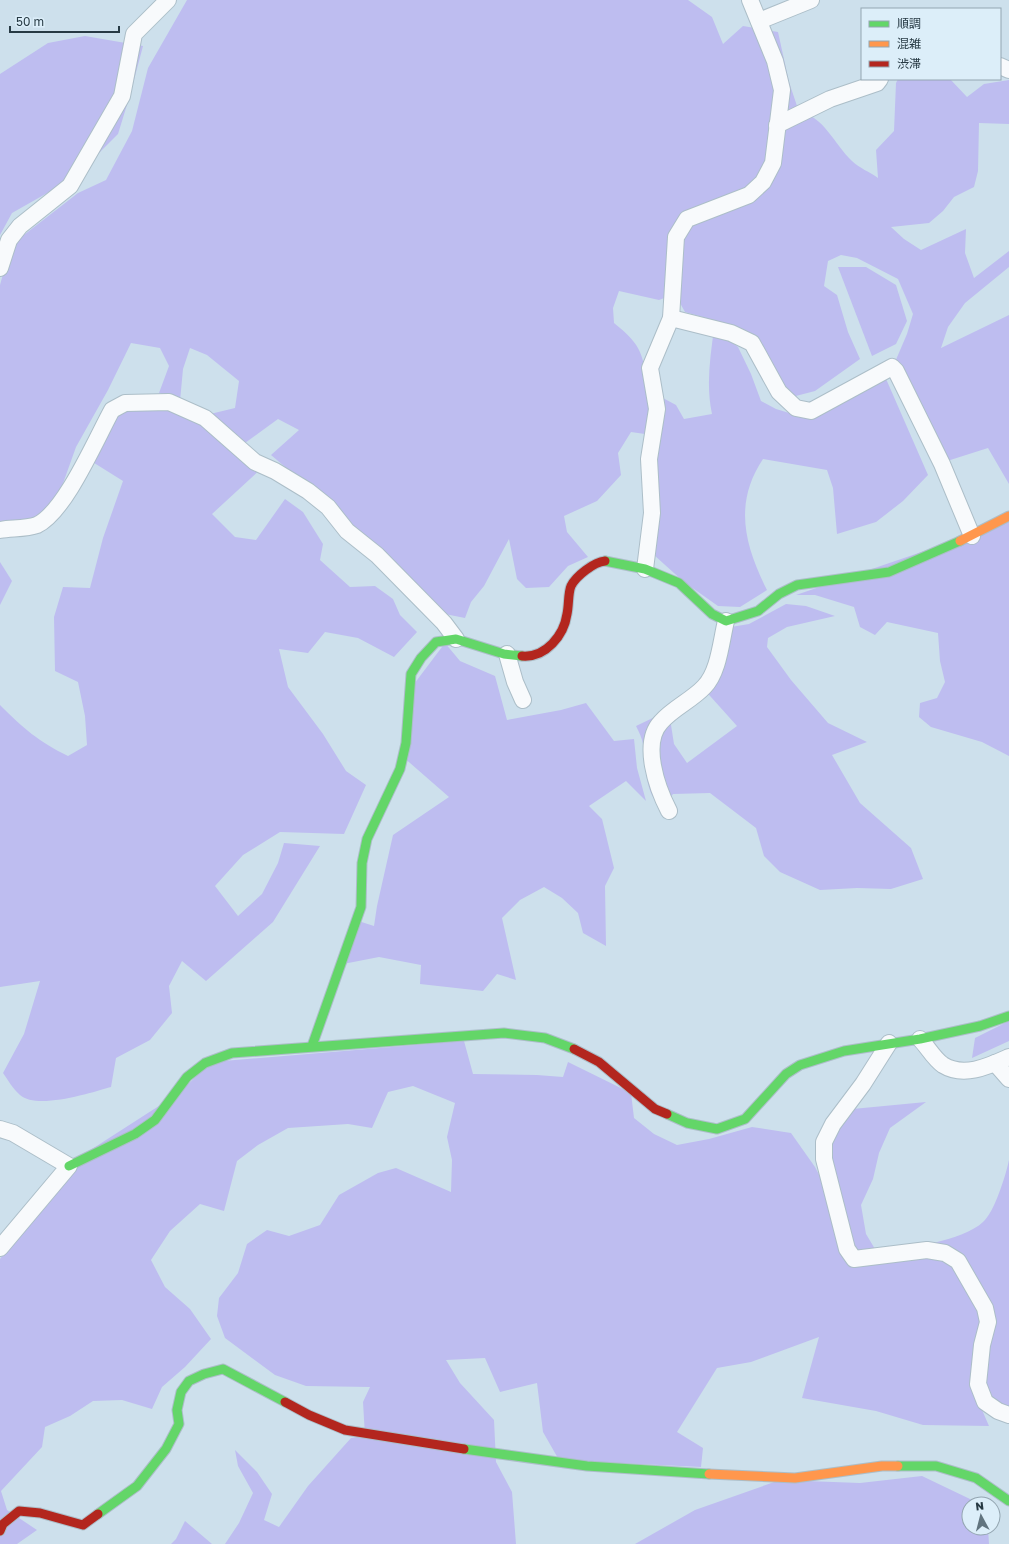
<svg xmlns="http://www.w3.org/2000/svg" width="1009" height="1544" viewBox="0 0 1009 1544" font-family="'Golos Text','Noto Sans JP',sans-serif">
	<rect width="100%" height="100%" fill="#cde0ec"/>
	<g fill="#bebdf0">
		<path d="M 187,0 L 688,0 L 712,17 L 723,44 L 743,26 L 778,32 L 789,82 L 799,112 C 823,115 835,145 852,161 C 859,168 870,172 878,178 L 876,150 L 894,131 L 896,83 L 898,79 L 950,79 L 967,97 L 984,84 L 1009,80 L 1009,124 L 979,123 L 978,171 L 974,187 L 954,197 L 943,211 L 929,223 L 891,227 L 904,239 L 921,250 L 966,229 L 965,253 L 974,278 L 1009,251 L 1009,267 L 965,303 L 948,327 L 941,348 L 1009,315 L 1009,484 L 988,448 L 944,462 L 895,362 L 907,334 L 913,314 L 898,279 L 857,258 L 841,255 L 828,261 L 824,286 L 837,295 L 848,332 L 860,359 L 815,391 L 792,397 L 724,323 L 685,312 L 675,294 L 659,300 L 619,291 L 613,308 L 614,323 C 643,346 643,355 648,390 L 676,405 L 684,419 L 712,414 C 706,386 710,358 714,329 L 738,347 L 751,374 L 761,401 L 776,409 L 809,419 L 883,372 L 928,475 L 903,501 L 876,522 L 837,534 L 833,488 L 827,470 L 763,459 C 733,504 745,546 767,590 L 740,607 L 718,606 L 684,582 L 654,555 L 641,456 L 645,434 L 631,432 L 618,453 L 621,475 L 597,501 L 564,516 L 567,532 L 588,557 L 568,566 L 549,587 L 526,588 L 517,579 L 509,539 L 484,586 L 471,602 L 465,618 L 430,611 L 297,477 L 271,455 L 299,430 L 278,419 L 245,443 L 206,415 L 235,408 L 239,381 L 207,355 L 190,348 L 183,369 L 180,401 L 159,393 L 169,366 L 160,348 L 131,343 L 108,390 L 76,447 L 61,489 L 40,518 L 0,530 L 0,285 L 11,245 L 78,193 L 106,180 L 132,131 L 148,68 Z"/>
		<polygon points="85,36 143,46 130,95 118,134 87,165 49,192 12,213 0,235 0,74 48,43"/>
		<polygon points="838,267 866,267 896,285 907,321 896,344 872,356"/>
		<path d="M 143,402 L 180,413 L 227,440 L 264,466 L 212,514 L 235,537 L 256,540 L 285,499 L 303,512 L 323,544 L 320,560 L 350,587 L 375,586 L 393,599 L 400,615 L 417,632 L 394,657 L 358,638 L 325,632 L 308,653 L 279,649 L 288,687 L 323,734 L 346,771 L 366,785 L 344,834 L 280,832 L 243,855 L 215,886 L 238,916 L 262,894 L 278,863 L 284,843 L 320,846 L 273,922 L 206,981 L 182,961 L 169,986 L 172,1013 L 150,1040 L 116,1058 L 111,1087 C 90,1093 37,1110 20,1095 C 13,1089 8,1080 3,1073 L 24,1034 L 40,981 L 0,987 L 0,705 C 23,728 39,742 68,756 L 87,745 L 85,716 L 78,682 L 55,671 L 54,617 L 63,587 L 90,588 L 103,538 L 123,481 L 83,456 L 103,420 Z"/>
		<polygon points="1009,522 1009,756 982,742 931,727 919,717 920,703 937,698 945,682 940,661 938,633 887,622 875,635 860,627 854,607 815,595 796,595"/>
		<polygon points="0,562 12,581 0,605"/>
		<path d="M 786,604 L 806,606 L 835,616 L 787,627 L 768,638 L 767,647 L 791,680 L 828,723 L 867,742 L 832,755 L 860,803 L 911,848 L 923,879 L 891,889 L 857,888 L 820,890 L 780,872 L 764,856 L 756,828 L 710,793 L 673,794 L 662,808 C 643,791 647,766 643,744 C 642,738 639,732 636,726 L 659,715 L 671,725 L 674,744 L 687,763 L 737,726 L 702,687 L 731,627 L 749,624 Z"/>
		<polygon points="445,643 460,661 495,676 507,720 561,710 586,703 614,741 634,739 637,768 646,801 626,781 589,806 602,819 614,868 605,886 606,946 583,933 578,913 562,898 544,887 520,900 502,918 516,980 497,974 483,991 420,984 421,965 379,957 338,965 352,919 374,926 377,906 393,835 449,797 402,756 405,696"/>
		<polygon points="1009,1021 1009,1041 972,1058 975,1038"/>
		<path d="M 464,1041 L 473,1074 L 537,1075 L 563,1077 L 568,1062 L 631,1093 L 634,1118 L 654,1134 L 677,1145 L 709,1139 L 752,1127 L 791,1133 L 815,1167 L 826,1188 L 826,1120 L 842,1110 L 926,1102 L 890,1128 L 879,1153 L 873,1179 L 861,1205 L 866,1234 L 878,1254 C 906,1248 963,1241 983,1222 C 994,1213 1006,1175 1009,1160 L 1009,1420 L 976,1396 L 989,1426 L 923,1425 L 876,1411 L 802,1398 L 819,1337 L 751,1362 L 717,1368 L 677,1432 L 703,1448 L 701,1467 L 559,1460 L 543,1432 L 537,1383 L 500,1392 L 485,1358 L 446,1360 L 460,1383 L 494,1420 L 496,1462 L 512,1492 L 516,1544 L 225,1544 L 239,1523 L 253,1493 L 238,1466 L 235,1450 L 257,1472 L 272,1494 L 264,1520 L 279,1527 L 308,1486 L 351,1438 L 365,1436 L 363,1402 L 370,1387 L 306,1386 L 275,1375 L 225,1338 L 217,1316 L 219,1298 L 238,1273 L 247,1244 L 267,1230 L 289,1236 L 320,1225 L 339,1195 L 378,1173 L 396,1168 L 451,1192 L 452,1160 L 447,1137 L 455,1103 L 413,1086 L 388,1092 L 372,1128 L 348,1124 L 288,1128 L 258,1145 L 237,1161 L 224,1211 L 200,1204 L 170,1231 L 151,1260 L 165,1287 L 190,1309 L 211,1339 L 185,1367 L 162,1387 L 152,1409 L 122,1400 L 93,1401 L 70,1416 L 45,1427 L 42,1447 L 1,1491 L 7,1510 L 37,1530 L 17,1544 L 0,1544 L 0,1259 L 33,1214 L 92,1149 L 179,1093 L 211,1062 Z"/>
		<polygon points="922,1476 970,1499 976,1504 969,1504 969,1528 988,1528 989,1544 635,1544 695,1510 780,1480 860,1483"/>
		<polygon points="185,1521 212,1544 171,1544 176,1539"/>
	</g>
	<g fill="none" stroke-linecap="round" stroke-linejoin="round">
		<g stroke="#acbec8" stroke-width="18">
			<g id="street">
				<polyline points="759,21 811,0"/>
				<polyline points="1000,66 1009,70"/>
				<polyline points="777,125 830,99 877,83 880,79"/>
				<polyline points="0,268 9,240 20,226 70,186 122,96 134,34 168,0"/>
				<polyline points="671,318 731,333 752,343 779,392 796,408 811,411 892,367 896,371 942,464 972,536"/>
				<path d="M 0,530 C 11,528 26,529 37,525 C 65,512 96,439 112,410 L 125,403 L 169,402 L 205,418 L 255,462 L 275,471 L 308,491 L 328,507 L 347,531 L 377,555 L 444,623 L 456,639"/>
				<polyline points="645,569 652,513 649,459 657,409 650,368 671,318 676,237 687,219 749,195 763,182 773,163 782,90 775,61 750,0"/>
				<polyline points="507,654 515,682 523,700"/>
				<path d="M 669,811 C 657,788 641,743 661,722 C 673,708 692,700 704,687 C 719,672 721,641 726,621"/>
				<path d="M 920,1039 C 927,1046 934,1059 943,1065 C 964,1078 989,1066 1009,1057"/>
				<polyline points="889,1043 863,1084 833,1124 824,1142 824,1159 847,1249 854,1259 927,1250 945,1253 958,1261 985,1308 988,1322 982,1345 978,1384 985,1402 998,1411 1009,1415"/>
				<polyline points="995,1063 1009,1079"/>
				<polyline points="0,1129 13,1133 69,1166 0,1248"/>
			</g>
		</g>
		<g stroke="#acbec8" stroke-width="11">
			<g id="fast">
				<polyline points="605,561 645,569 679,583 712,614 726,621 758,611 779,594 797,585 889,572 960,541"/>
				<polyline points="312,1046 361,907 362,863 367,839 400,769 406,743 411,674 421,658 436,642 456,639 504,654 522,656"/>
				<polyline points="667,1114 687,1123 717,1129 745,1119 786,1074 800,1065 844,1051 920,1039 980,1026 1009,1016"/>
				<polyline points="69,1166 135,1134 155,1120 187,1077 205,1063 232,1053 504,1033 545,1038 574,1049"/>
				<polyline points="464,1449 587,1466 709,1474"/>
				<polyline points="898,1466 936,1466 976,1478 1009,1501"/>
				<polyline points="98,1514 137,1486 166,1449 179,1424 177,1410 181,1392 189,1381 204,1374 223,1369 285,1402"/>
			</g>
		</g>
		<g stroke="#acbec8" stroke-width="11">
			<g id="slow">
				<polyline points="960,541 1009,516"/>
				<polyline points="709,1474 795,1478 882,1466 898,1466"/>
			</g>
		</g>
		<g stroke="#acbec8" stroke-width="11">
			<g id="jam">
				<path d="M 522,656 C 546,658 564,635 567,614 C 569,605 568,593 571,586 C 576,576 594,562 605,561"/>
				<polyline points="574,1049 599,1062 655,1109 667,1114"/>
				<polyline points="285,1402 309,1415 345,1430 464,1449"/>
				<polyline points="0,1531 3,1524 19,1511 40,1513 83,1525 98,1514"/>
			</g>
		</g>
		<use href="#street" stroke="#f8fafc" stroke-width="16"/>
		<use href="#fast" stroke="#63d668" stroke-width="9"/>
		<use href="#slow" stroke="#ff974d" stroke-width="9"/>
		<use href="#jam" stroke="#b3261e" stroke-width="9"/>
	</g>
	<rect x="861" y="8" width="140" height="72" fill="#dceef9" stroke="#94a6b1"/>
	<rect x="869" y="21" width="20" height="6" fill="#63d668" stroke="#94a6b1"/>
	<text x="897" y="28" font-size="12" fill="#273a44">順調</text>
	<rect x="869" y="41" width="20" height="6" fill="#ff974d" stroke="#94a6b1"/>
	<text x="897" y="48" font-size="12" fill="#273a44">混雑</text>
	<rect x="869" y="61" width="20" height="6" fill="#b3261e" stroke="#94a6b1"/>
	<text x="897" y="68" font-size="12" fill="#273a44">渋滞</text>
	<g transform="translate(981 1516) rotate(353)"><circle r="19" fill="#dceef9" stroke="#94a6b1"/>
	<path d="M0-3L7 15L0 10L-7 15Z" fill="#61747f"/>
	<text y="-6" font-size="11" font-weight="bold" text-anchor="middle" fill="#273a44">N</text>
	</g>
	<path d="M10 26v6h109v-6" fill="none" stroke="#273a44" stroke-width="2"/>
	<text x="16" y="26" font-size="12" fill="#273a44" stroke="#dceef9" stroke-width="3" paint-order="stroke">50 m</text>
</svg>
